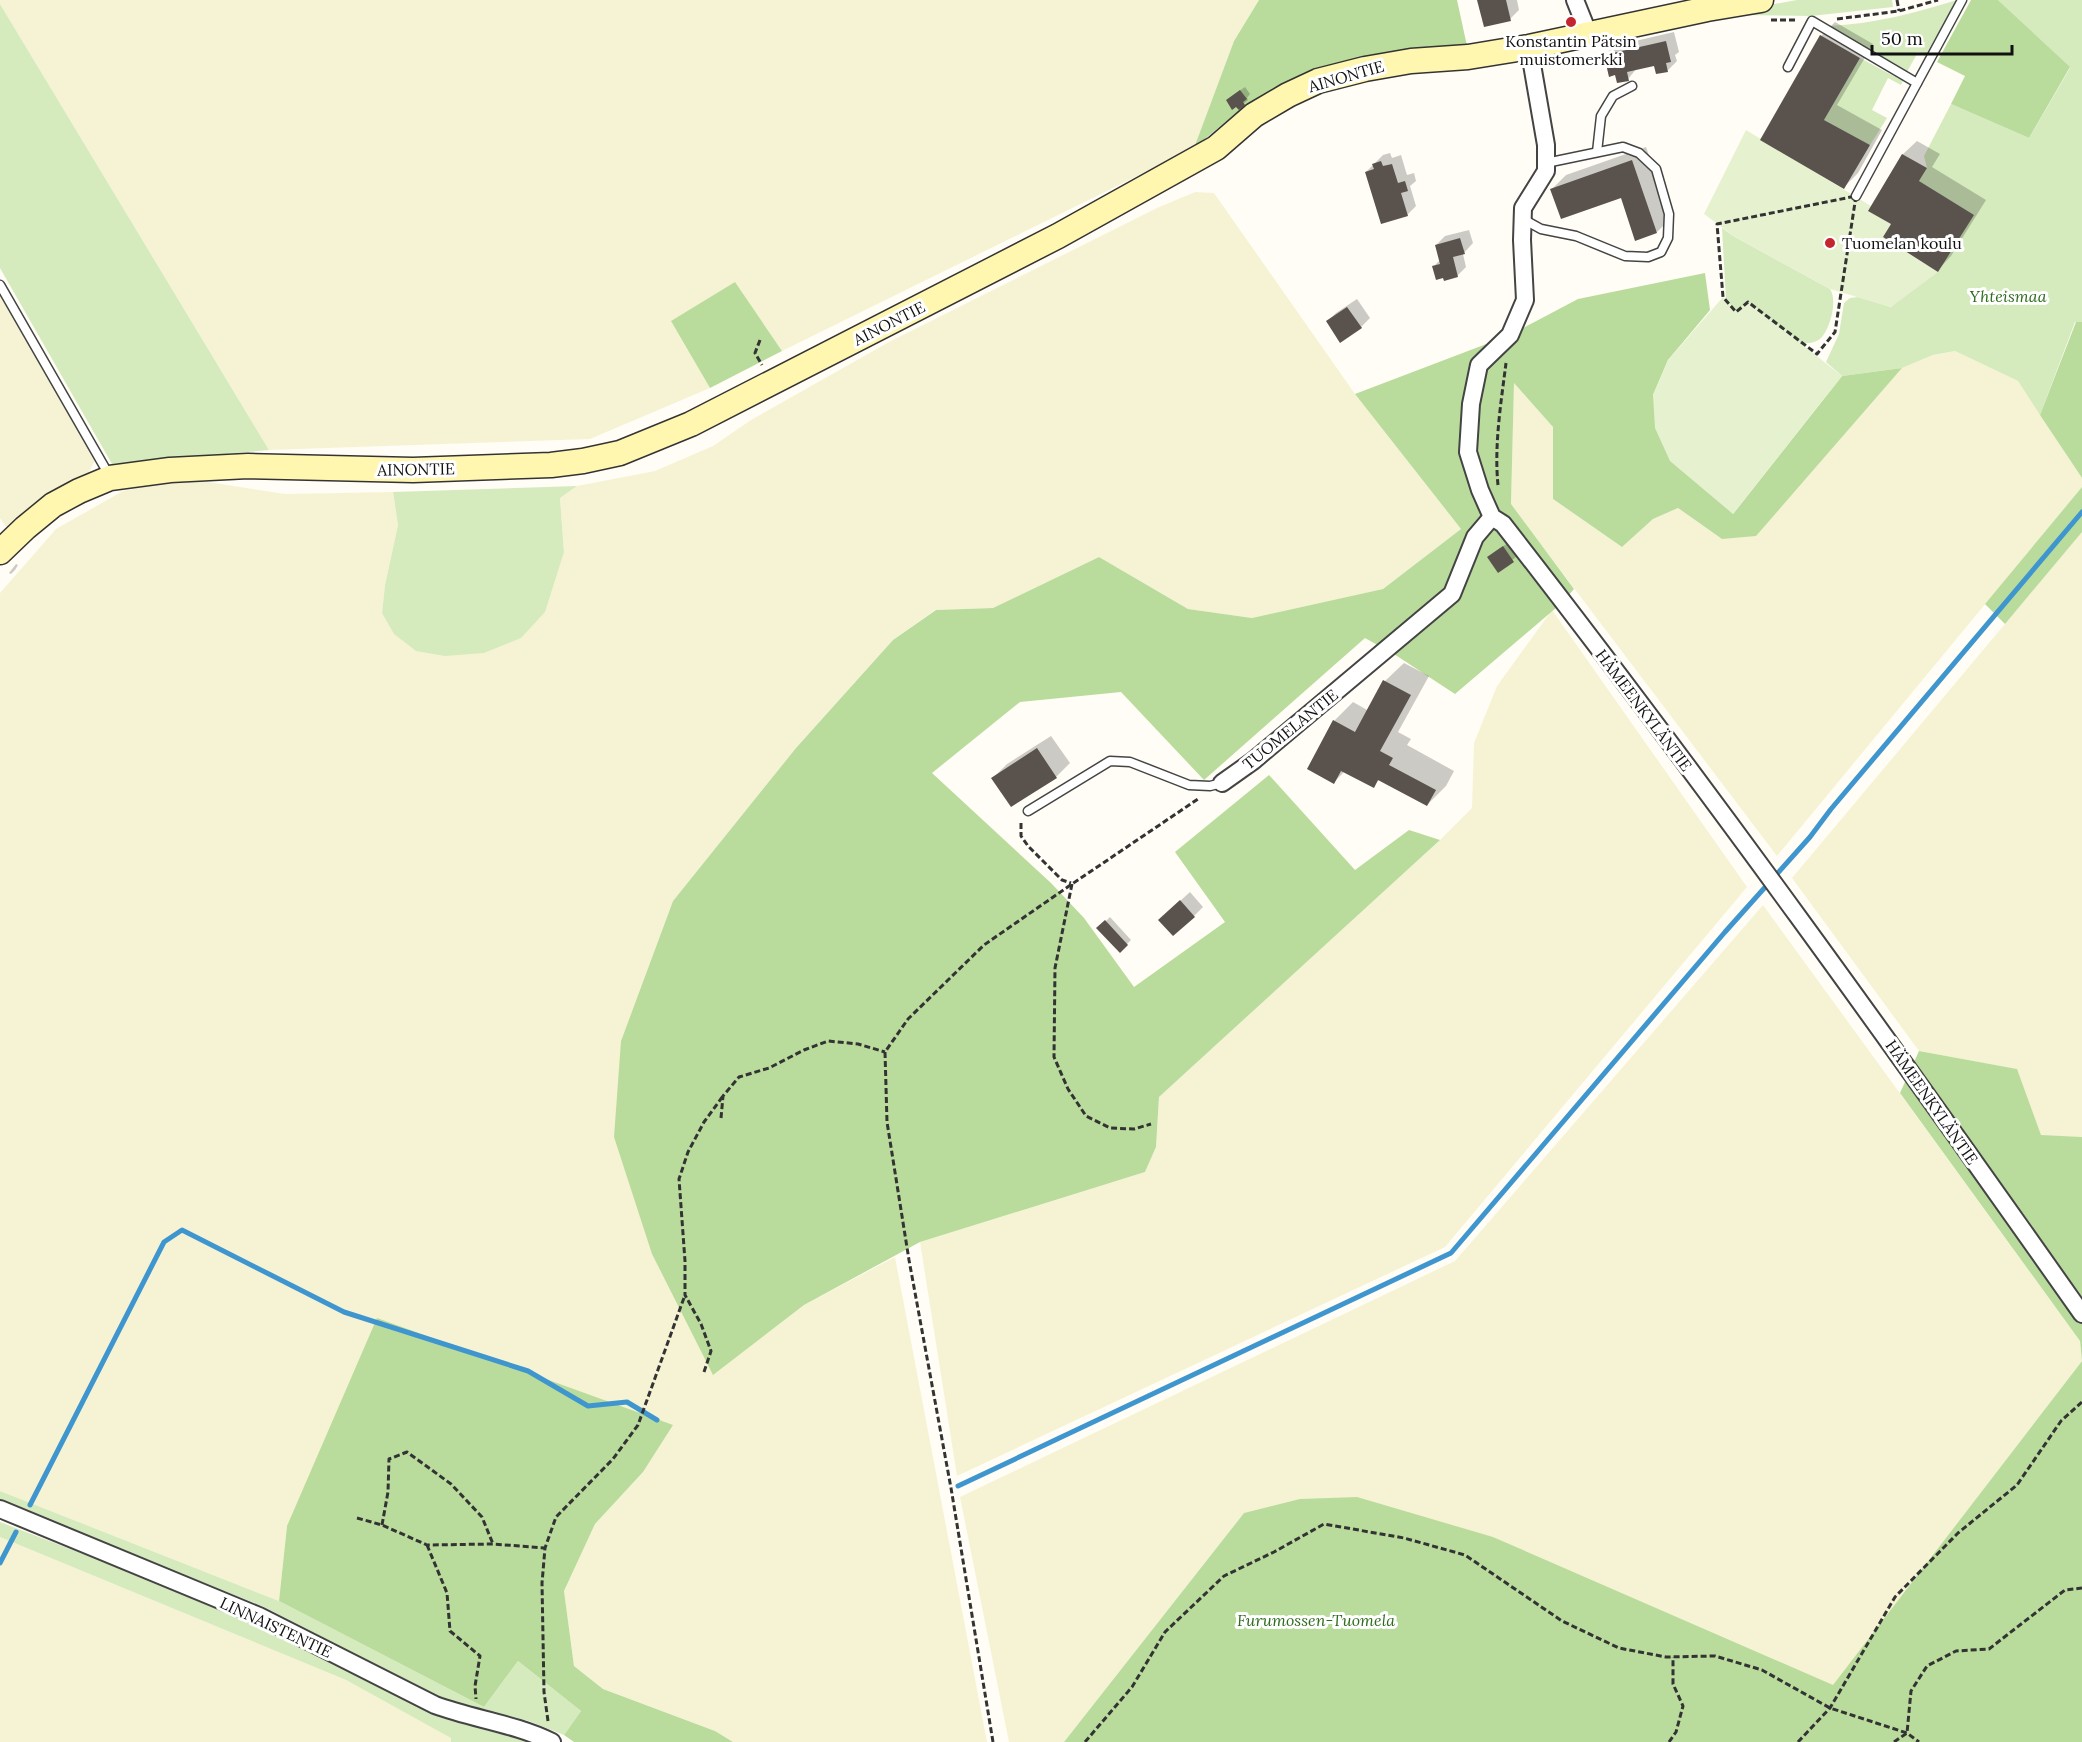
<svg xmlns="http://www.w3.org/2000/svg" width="2082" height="1742" viewBox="0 0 2082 1742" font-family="Lora,serif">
	<rect width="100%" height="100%" fill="#fffdf5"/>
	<g fill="#f6f3d4">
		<polygon points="0,0 1259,0 1234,41 1194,148 782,351 735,283 672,321 710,388 590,439 269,450 0,4"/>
		<polygon points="1195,192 1214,193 1355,394 1461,529 1383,589 1252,618 1188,609 1099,557 993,608 935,610 893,640 796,748 673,901 621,1041 713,1374 804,1305 895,1257 987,1742 733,1742 715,1731 603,1689 574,1666 564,1591 595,1524 643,1472 287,1526 279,1601 0,1491 0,593 56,529 123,491 189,479 285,494 393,492 398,525 385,585 382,614 564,552 560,498 577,486 655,471 713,446 751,420 889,342 1157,208"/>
		<polygon points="0,294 95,460 86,478 6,527 0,518"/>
		<polygon points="1955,351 2018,381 2082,478 2082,487 1777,856 1511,505 1514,382 1553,427 1553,499 1622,547 1653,519 1678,508 1722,539 1807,476 1902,368 1933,355"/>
		<polygon points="2082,532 2082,1137 2041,1136 2016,1069 1919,1051 1792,878"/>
		<polygon points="1552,610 1747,887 1445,1247 957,1476 920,1242 1145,1172 1156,1147 1159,1097 1440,840 1472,808 1474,743 1497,686"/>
		<polygon points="1763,905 2080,1341 2082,1361 1833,1686 1493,1537 1244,1513 1064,1742 1009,1742 960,1497 1455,1261"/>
		<polygon points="0,1537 346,1680 452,1738 475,1742 0,1742"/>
	</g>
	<g fill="#d5ebbd">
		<polygon points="1797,0 1892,0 1893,7 1811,16 1740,15 1736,11"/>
		<path d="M 1957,0 L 1925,56 L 1918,52 L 1907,72 L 1829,26 C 1873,24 1915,13 1957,0 Z"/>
		<polygon points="1998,0 2082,0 2082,322 2075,322 2040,415 2018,381 1955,351 1933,355 1902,368 1842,376 1826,362 1839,334 1844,303 1850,298 1858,297 1891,307 1973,215 1919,181 1927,168 1924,156 1951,104 2029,138 2070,68"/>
		<polygon points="0,4 269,450 112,464 0,268"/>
		<polygon points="1860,58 1903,81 1901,85 1888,78 1872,110 1887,118 1870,145 1824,120"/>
		<path d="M 1722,228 L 1735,237 L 1830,289 C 1838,300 1830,330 1820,339 C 1815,343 1808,343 1802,344 L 1748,302 L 1736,312 L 1726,299 Z"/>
		<polygon points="577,486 560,498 564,552 545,612 521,638 484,653 445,656 416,651 394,634 382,613 385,585 398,525 393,492"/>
		<polygon points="0,1491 279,1601 484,1707 518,1661 581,1711 564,1735 529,1721 490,1713 438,1696 262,1606 0,1502"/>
		<polygon points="0,1522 151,1580 250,1621 395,1695 457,1721 530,1742 451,1742 451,1738 346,1680 0,1537"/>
	</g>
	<g fill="#b9dc9c">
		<polygon points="1259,0 1457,0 1467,46 1288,85 1236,113 1194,148 1234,41"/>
		<polygon points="1971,0 1998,0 2070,67 2029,138 1951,104 1965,76 1937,62"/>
		<polygon points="1705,273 1710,310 1668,360 1653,395 1733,514 1842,376 1902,368 1756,536 1722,539 1678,508 1653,519 1622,547 1553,499 1553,427 1514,383 1511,504 1574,589 1563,602 1455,694 1397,656 1365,638 1204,780 1121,692 1020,702 932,773 1051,883 1084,918 1134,987 1225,922 1175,852 1269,775 1355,870 1409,830 1440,840 1159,1097 1156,1147 1145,1172 920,1242 804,1305 713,1375 652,1254 614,1137 621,1041 673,901 796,748 893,640 936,610 993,608 1099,557 1188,609 1252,618 1383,589 1461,529 1355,394 1510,335 1578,299"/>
		<polygon points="735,282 782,351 710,388 671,321"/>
		<polygon points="2076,322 2082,322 2082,478 2040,415"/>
		<polygon points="2082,487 2082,532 2005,624 1985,604"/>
		<polygon points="1919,1051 2017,1069 2041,1135 2082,1137 2082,1742 1064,1742 1244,1513 1300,1499 1357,1497 1493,1537 1833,1685 2082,1361 2080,1341 1900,1093"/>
		<polygon points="377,1318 673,1425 643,1472 595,1524 564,1591 574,1666 603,1689 715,1731 733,1742 574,1742 564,1735 581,1711 518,1661 484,1707 279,1601 287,1526"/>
	</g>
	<g fill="#e6f2cf">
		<polygon points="1746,130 1871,206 1891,224 1883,237 1938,272 1891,307 1830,289 1735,237 1704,214"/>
		<polygon points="1723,297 1736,312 1748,302 1842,376 1733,514 1670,461 1655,428 1653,395 1668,360"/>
	</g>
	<g fill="#0003">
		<polygon points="1478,0 1517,0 1519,10 1510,19"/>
		<polygon points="1835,22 1873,44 1837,105 1882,130 1858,173 1844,187 1762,139 1821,36"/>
		<polygon points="1674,32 1679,52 1675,55 1677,61 1668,70 1658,73 1656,64 1637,68 1628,79 1616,73 1605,55 1614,46"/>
		<polygon points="1245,87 1250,94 1247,98 1248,100 1239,108 1232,96"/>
		<polygon points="1917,141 1940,154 1932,167 1986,200 1951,256 1938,270 1893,223 1870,210 1903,154"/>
		<polygon points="1646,147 1671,218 1657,232 1622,197 1552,189 1566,175"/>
		<polygon points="1390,153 1392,158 1401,155 1407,175 1414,173 1416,181 1410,186 1416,206 1407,215 1366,172 1383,155"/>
		<polygon points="1469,230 1473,243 1463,254 1466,267 1457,276 1434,266 1440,260 1436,245 1445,236"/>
		<polygon points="1357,299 1370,318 1361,327 1327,322 1336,313"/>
		<polygon points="1508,543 1517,556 1499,571 1493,553"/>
		<polygon points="16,564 18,565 15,570 11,574 9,573"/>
		<polygon points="1404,663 1429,676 1398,732 1411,739 1407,745 1454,771 1446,786 1427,805 1380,779 1373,786 1345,771 1334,782 1334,721 1353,702 1369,711 1385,681"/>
		<polygon points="1051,736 1070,763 1056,777 993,778 1007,764"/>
		<polygon points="1190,892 1203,907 1194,916 1169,911"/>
		<polygon points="1110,917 1131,940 1120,951 1099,928"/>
	</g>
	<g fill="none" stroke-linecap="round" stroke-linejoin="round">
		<g stroke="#3f96cf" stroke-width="5">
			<polyline points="958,1486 1451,1253 1725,932 1810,837 1831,809 2082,512"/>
			<polyline points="30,1505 164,1242 182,1230 344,1312 528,1371 588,1406 627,1402 657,1420"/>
			<polyline points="0,1563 16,1532"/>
		</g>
	</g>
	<g fill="#5a524d">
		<polygon points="1477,0 1506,0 1511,21 1484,27"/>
		<polygon points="1820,35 1860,58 1824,120 1870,145 1844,189 1760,140"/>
		<polygon points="1666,41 1671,62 1666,63 1668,72 1656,74 1654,66 1627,72 1629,81 1617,83 1615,75 1609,77 1604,55"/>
		<polygon points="1240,90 1247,99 1243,102 1245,105 1239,110 1236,107 1232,110 1226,100"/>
		<polygon points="1902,154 1927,168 1919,181 1974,215 1938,272 1883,237 1891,224 1868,211"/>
		<polygon points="1632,160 1657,233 1635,241 1621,198 1561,219 1550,189"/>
		<polygon points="1381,161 1383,166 1392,164 1398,183 1405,181 1408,191 1401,193 1408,216 1381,224 1365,172 1374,169 1372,164"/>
		<polygon points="1460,238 1465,254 1453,257 1458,277 1444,281 1443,278 1436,280 1432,266 1440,264 1435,245"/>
		<polygon points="1347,307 1362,328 1340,343 1326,321"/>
		<polygon points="1503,546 1514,562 1498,573 1487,557"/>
		<polygon points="1383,680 1411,695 1380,751 1393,758 1389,765 1436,790 1427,806 1378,780 1374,788 1341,771 1334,784 1307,769 1333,720 1355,732"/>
		<polygon points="1037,748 1057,778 1011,807 991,778"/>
		<polygon points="1180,900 1195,917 1173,936 1158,920"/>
		<polygon points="1105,920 1128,945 1120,953 1096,928"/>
	</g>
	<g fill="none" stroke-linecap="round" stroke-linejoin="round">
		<g stroke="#444" stroke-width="11">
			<g id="lane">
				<polyline points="1788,67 1812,21 1917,83"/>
				<polyline points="1597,152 1601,116 1613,96 1632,86"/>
				<polyline points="1856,196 1962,0"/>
				<polyline points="1523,219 1541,229 1576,236 1625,256 1648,257 1661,252 1668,238 1669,214 1656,169 1639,153 1623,147 1546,163"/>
				<polyline points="0,285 109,475"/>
				<polyline points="1028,811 1110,761 1130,762 1189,785 1210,786 1222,783"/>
			</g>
		</g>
		<g stroke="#444" stroke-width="20">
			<g id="street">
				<polyline points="1575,0 1589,35"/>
				<path d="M 1529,47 L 1546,145 L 1546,171 L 1523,208 L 1522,240 L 1525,300 L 1510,335 L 1479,365 L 1471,404 L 1468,452 L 1480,490 L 1492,517 L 1503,524 C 1704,782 1894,1047 2082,1314"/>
				<polyline points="1222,783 1253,761 1452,594 1475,537 1492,517"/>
				<path d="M 0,1509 L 259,1616 L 435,1705 C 473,1719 516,1724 552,1742"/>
			</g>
		</g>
		<g stroke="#333" stroke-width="27">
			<polyline id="secondary" points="0,552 25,528 53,505 79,491 110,478 170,470 248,466 413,470 551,465 583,461 620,453 691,424 1058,236 1216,148 1254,115 1288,95 1318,81 1365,69 1411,61 1468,57 1529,47 1707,9 1761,0"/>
		</g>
		<g stroke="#333" stroke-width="3" stroke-dasharray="6 3" stroke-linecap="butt">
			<polyline points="1897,0 1899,11"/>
			<polyline points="1837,19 1899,11 1938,0"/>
			<polyline points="1771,20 1797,20"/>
			<polygon points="1856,196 1835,332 1817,354 1748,302 1736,312 1723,297 1717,224"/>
			<polyline points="760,340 755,353 762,365"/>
			<path d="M 1498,485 C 1494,445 1501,403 1506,363"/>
			<polyline points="1021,823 1021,836 1028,846 1062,880 1071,883"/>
			<polyline points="1072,884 1055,968 1054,1057 1068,1089 1086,1116 1110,1128 1134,1129 1151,1124"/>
			<polyline points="721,1118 723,1096 739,1077 769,1068 804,1050 828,1041 858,1044 885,1052"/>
			<polyline points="704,1372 711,1351 701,1324 685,1295 685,1261 679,1179 688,1152 704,1122 723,1096"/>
			<polyline points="357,1518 382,1525 427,1545 493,1544 545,1548"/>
			<polyline points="382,1525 388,1492 389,1459 407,1452 451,1484 482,1517 493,1544"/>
			<polyline points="427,1545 447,1593 450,1631 480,1656 475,1686 476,1699"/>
			<polyline points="548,1721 544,1692 542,1583 545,1548 556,1517 613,1459 638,1425 685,1295"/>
			<polyline points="993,1742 951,1488 909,1260 887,1122 885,1052 908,1019 984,945 1072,884 1198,799"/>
			<polyline points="1085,1742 1132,1687 1165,1632 1224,1576 1274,1552 1324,1524 1404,1538 1465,1555 1562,1621 1619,1648 1666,1657 1715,1656 1762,1670 1830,1708 1907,1733 1919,1742"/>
			<polyline points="1669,1742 1676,1732 1683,1706 1673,1684 1673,1657"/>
			<polyline points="1798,1742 1830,1708 1895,1597 1958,1533 2017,1485 2061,1421 2082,1402"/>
			<polyline points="1894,1742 1907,1733 1911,1691 1927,1666 1956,1651 1989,1649 2065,1590 2082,1588"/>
		</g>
		<use href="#lane" stroke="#fff" stroke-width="8"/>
		<use href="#street" stroke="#fff" stroke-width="16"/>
		<use href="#secondary" stroke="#fff6b0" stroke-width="24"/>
	</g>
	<g fill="#c4262e" stroke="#fff" stroke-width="2">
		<circle cx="1571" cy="22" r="6"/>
		<circle cx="1830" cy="243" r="6"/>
	</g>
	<g text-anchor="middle" stroke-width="6" stroke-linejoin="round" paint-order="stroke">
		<g font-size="16" fill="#111" stroke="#fff">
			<text x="1571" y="47">Konstantin Pätsin<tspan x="1571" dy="18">muistomerkki</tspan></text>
			<text x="1842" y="249" text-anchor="start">Tuomelan koulu</text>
		</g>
		<g font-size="16" fill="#111" stroke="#fff">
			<text transform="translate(1346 76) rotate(-16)" y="6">AINONTIE</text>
			<text transform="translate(889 323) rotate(-27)" y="6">AINONTIE</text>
			<text transform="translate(416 469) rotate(-1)" y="6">AINONTIE</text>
			<text transform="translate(1644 710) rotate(53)" y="6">HÄMEENKYLÄNTIE</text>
			<text transform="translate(1290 729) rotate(-39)" y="6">TUOMELANTIE</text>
			<text transform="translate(1932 1102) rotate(55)" y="6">HÄMEENKYLÄNTIE</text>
			<text transform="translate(276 1627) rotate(25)" y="6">LINNAISTENTIE</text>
		</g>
		<g font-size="16" font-style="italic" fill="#2f6b1f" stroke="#fff">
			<text x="2008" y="302">Yhteismaa</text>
			<text x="1316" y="1626">Furumossen-Tuomela</text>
		</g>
	</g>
	<path d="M1872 45v9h140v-9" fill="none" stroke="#111111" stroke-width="3"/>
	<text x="1881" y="45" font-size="18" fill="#111111" stroke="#ffffff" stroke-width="4.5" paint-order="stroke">50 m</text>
</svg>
